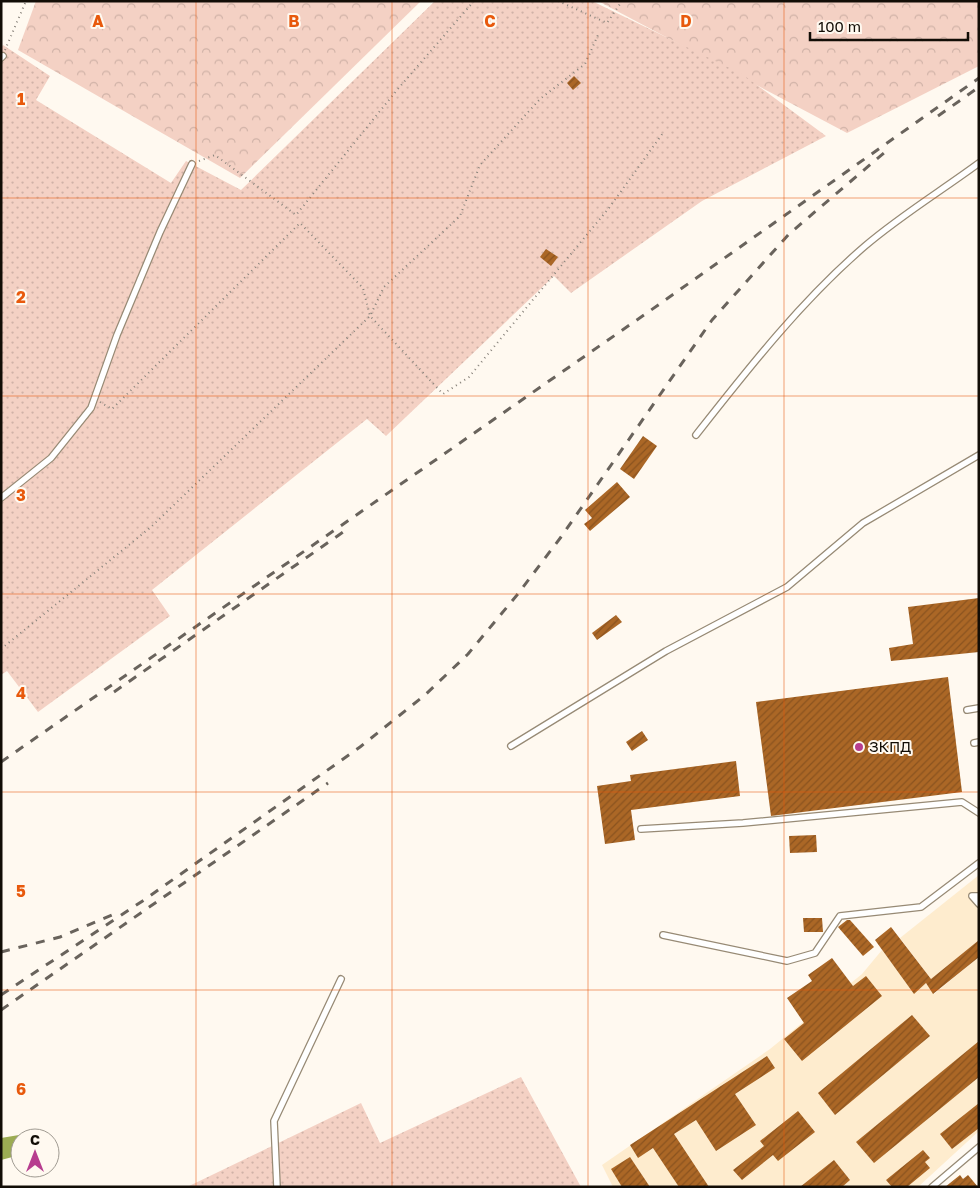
<svg xmlns="http://www.w3.org/2000/svg" width="980" height="1188" viewBox="0 0 980 1188" font-family="'Golos Text',sans-serif">
	<defs>
		<pattern id="forest-crowns" width="20" height="18" patternUnits="userSpaceOnUse" patternTransform="scale(1.25)"><rect width="20" height="18" fill="#f4d1c4"/><path d="M2 6a3 3 0 1 1 6 0M12 15a3 3 0 1 1 6 0" fill="none" stroke="#d0b2a7"/></pattern>
		<pattern id="garden-dots" width="8" height="8" patternUnits="userSpaceOnUse" patternTransform="scale(1.25)"><rect width="8" height="8" fill="#f4d1c4"/><path d="M2 2h.1M6 6h.1" fill="none" stroke="#d0b2a7" stroke-width="1.8" stroke-linecap="round"/></pattern>
		<pattern id="building-hatch" width="6" height="6" patternUnits="userSpaceOnUse" patternTransform="scale(1.25)"><rect width="6" height="6" fill="#ab6726"/><path d="M-1 1l2-2M0 6l6-6M5 7l2-2" fill="none" stroke="#8a531f"/></pattern>
	</defs>
	<rect width="100%" height="100%" fill="#fff9f0"/>
	<g fill="#feecce">
		<polygon points="979,875 979,940 931,979 900,938"/>
		<polygon points="882,950 914,993 926,983 934,994 979,957 979,1131 918,1187 613,1187 602,1165 770,1049 862,974"/>
	</g>
	<g fill="url(#forest-crowns)">
		<polygon points="36,1 421,1 240,178 18,50"/>
		<polygon points="598,1 979,1 979,66 847,133"/>
	</g>
	<g fill="url(#garden-dots)">
		<polygon points="435,1 592,1 742,74 826,136 702,201 571,293 554,276 386,436 367,419 152,590 170,616 38,712 7,671 1,675 1,48 3,45 50,76 36,100 171,183 186,161 241,190"/>
		<polygon points="521,1077 581,1187 187,1187 361,1103 380,1143"/>
	</g>
	<polygon fill="#9cac53" points="31,1133 35,1138 20,1138 20,1155 1,1160 1,1138"/>
	<g fill="url(#building-hatch)">
		<polygon points="574,76 581,83 573,90 567,83"/>
		<polygon points="546,249 558,257 551,266 540,257"/>
		<polygon points="643,436 657,446 634,479 620,469"/>
		<polygon points="617,482 630,497 590,531 584,524 592,518 585,510"/>
		<polygon points="979,598 979,652 891,661 889,648 913,644 908,607"/>
		<polygon points="616,615 622,622 597,640 592,633"/>
		<polygon points="948,677 962,792 771,816 756,702"/>
		<polygon points="642,731 648,740 632,751 626,742"/>
		<polygon points="736,761 740,796 631,810 635,840 605,844 597,786 631,781 630,775"/>
		<polygon points="816,835 817,852 790,853 789,836"/>
		<polygon points="803,918 822,918 823,932 804,932"/>
		<polygon points="847,920 850,920 874,947 863,956 838,927"/>
		<polygon points="891,927 931,979 979,940 979,957 933,994 926,983 914,994 875,940"/>
		<polygon points="832,958 853,986 866,976 882,996 802,1061 784,1039 804,1023 787,998 812,981 808,975"/>
		<polygon points="912,1015 930,1036 835,1115 818,1093"/>
		<polygon points="979,1041 979,1077 874,1163 856,1142"/>
		<polygon points="767,1056 775,1068 735,1094 756,1125 716,1151 696,1120 674,1134 709,1187 679,1187 653,1148 638,1158 630,1145"/>
		<polygon points="979,1103 979,1128 952,1149 940,1134"/>
		<polygon points="798,1111 815,1132 778,1161 773,1155 742,1180 733,1170 764,1146 760,1141"/>
		<polygon points="923,1150 930,1158 925,1162 930,1168 907,1187 892,1187 886,1180"/>
		<polygon points="630,1157 650,1187 622,1187 611,1169"/>
		<polygon points="834,1160 850,1180 842,1187 800,1187"/>
		<polygon points="960,1175 963,1179 968,1175 978,1187 945,1187"/>
	</g>
	<g fill="none" stroke-linecap="round" stroke-linejoin="round">
		<g stroke="#978a75" stroke-width="8">
			<g id="service">
				<polyline points="1,58 3,56"/>
				<path d="M 696,435 C 748,369 801,301 865,246 C 900,216 941,191 979,163"/>
				<polyline points="1,498 51,458 91,408 117,335 160,232 192,164"/>
				<polyline points="967,710 979,708"/>
				<polyline points="974,743 979,742"/>
				<polyline points="511,746 666,651 787,587 863,523 979,455"/>
				<polyline points="641,829 743,823 962,802 979,813"/>
				<polyline points="979,896 972,896 979,904"/>
				<polyline points="663,935 787,961 815,953 840,916 921,907 979,863"/>
				<polyline points="277,1187 274,1121 341,979"/>
				<polyline points="932,1187 979,1147"/>
			</g>
		</g>
		<g stroke="#88837b" stroke-width="2" stroke-dasharray="1 4" stroke-linecap="butt">
			<polyline points="558,1 607,23 622,1"/>
			<polyline points="5,50 26,1"/>
			<polyline points="199,161 215,155 296,215 397,90 474,1"/>
			<polyline points="100,402 112,409 300,223 363,288 370,316 443,394 469,377 609,208 663,133"/>
			<polyline points="1,649 151,527 370,316 384,287 460,216 480,165 540,99 585,64 598,35"/>
		</g>
		<use href="#service" stroke="#fff" stroke-width="5.5"/>
		<g stroke="#69635c" stroke-width="3" stroke-dasharray="9 9" stroke-linecap="butt">
			<polyline points="938,116 979,87"/>
			<polyline points="114,692 346,530"/>
			<polyline points="1,762 644,315 979,78"/>
			<polyline points="1,952 60,937 112,915"/>
			<polyline points="1,995 144,900 284,801 360,747 425,695 468,654 517,595 561,537 712,320 789,234 885,152"/>
			<polyline points="1,1010 328,783"/>
		</g>
	</g>
	<path fill="none" stroke="#e8590c" stroke-width="1" stroke-opacity="0.55" d="M 196,1 L 196,1187M 392,1 L 392,1187M 588,1 L 588,1187M 784,1 L 784,1187M 1,198 L 979,198M 1,396 L 979,396M 1,594 L 979,594M 1,792 L 979,792M 1,990 L 979,990"/>
	<circle fill="#b73d8f" stroke="#fff9f0" stroke-width="2" cx="859" cy="747" r="5"/>
	<g text-anchor="middle" stroke-width="4" stroke-linejoin="round" paint-order="stroke">
		<g font-size="15" fill="#120d06" stroke="#fff9f0" text-anchor="start">
			<text x="869" y="752">ЗКПД</text>
		</g>
	</g>
	<g font-size="16" text-anchor="middle" font-weight="bold" fill="#e8590c" stroke="#fff9f0" stroke-width="4" stroke-linejoin="round" paint-order="stroke">
		<text x="98" y="27">A</text>
		<text x="294" y="27">B</text>
		<text x="490" y="27">C</text>
		<text x="686" y="27">D</text>
		<text x="21" y="105">1</text>
		<text x="21" y="303">2</text>
		<text x="21" y="501">3</text>
		<text x="21" y="699">4</text>
		<text x="21" y="897">5</text>
		<text x="21" y="1095">6</text>
	</g>
	<rect width="980" height="1188" fill="none" stroke="#120d06" stroke-width="5"/>
	<g transform="translate(35 1153)"><circle r="24" fill="#fff9f0" stroke="#a09b92"/>
	<path d="M0-4L9 19L0 12L-9 19Z" fill="#b73d8f"/>
	<text y="-8" font-size="14" font-weight="bold" text-anchor="middle" fill="#120d06">С</text>
	</g>
	<path d="M810 32v8h158v-8" fill="none" stroke="#120d06" stroke-width="2.5"/>
	<text x="818" y="32" font-size="15" fill="#120d06" stroke="#fff9f0" stroke-width="4" paint-order="stroke">100 m</text>
</svg>
